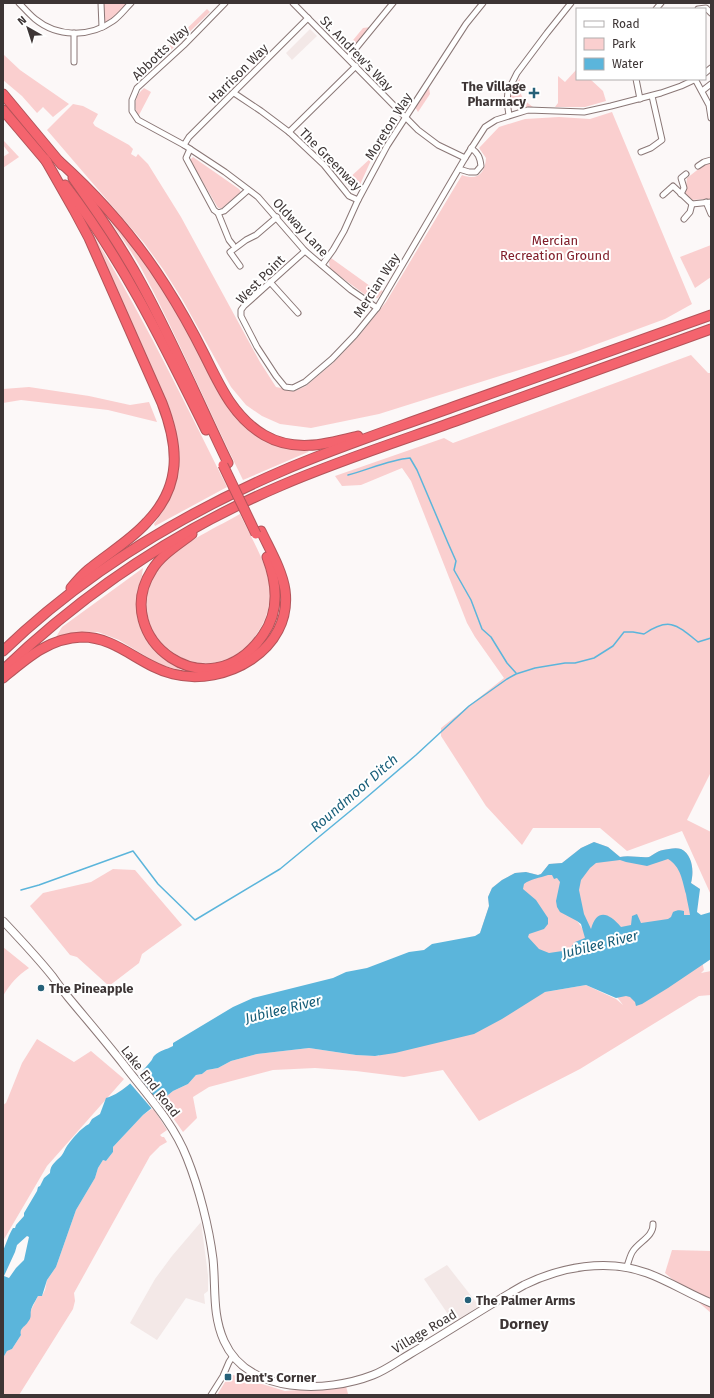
<svg xmlns="http://www.w3.org/2000/svg" width="714" height="1398" viewBox="0 0 714 1398" font-family="'Fira Sans',sans-serif">
	<rect width="100%" height="100%" fill="#fcf8f8"/>
	<g fill="#f3e8e7">
		<polygon points="310,29 317,36 292,60 286,53"/>
		<polygon points="201,1222 208,1275 208,1291 204,1294 205,1304 186,1298 157,1340 130,1323 155,1279 172,1256"/>
		<polygon points="447,1265 479,1306 454,1323 424,1279"/>
	</g>
	<g fill="#facfcf">
		<polygon points="104,3 128,3 116,16 106,23 104,21"/>
		<polygon points="207,9 210,12 168,53 165,50"/>
		<polygon points="371,27 354,47 351,49 349,48 349,45 363,28"/>
		<polygon points="3,54 20,70 69,104 53,117 43,107 37,113 22,96 3,80"/>
		<polygon points="577,69 577,79 590,79 603,91 606,101 585,107 555,107 558,103 558,76 565,82"/>
		<path d="M 520,78 C 519,93 520,98 533,107 C 528,107 521,109 516,107 C 504,102 516,84 520,78 Z"/>
		<polygon points="429,87 430,94 418,112 415,107"/>
		<path d="M 144,88 L 151,92 L 139,115 L 138,116 C 133,104 135,96 144,88 Z"/>
		<path d="M 73,104 L 83,106 L 98,114 L 93,123 L 95,126 L 129,145 L 133,149 L 131,154 L 136,157 L 138,154 L 148,164 L 181,217 L 260,362 L 276,387 L 295,391 L 306,386 L 333,363 L 358,337 L 386,302 L 462,175 C 478,181 485,173 486,158 L 479,148 L 499,127 L 525,119 L 559,117 L 590,119 L 612,112 L 692,304 L 665,319 L 570,354 L 379,414 L 311,428 L 280,424 L 262,416 L 246,405 L 231,387 L 182,299 L 163,269 L 144,243 L 47,130 Z"/>
		<polygon points="4,141 19,157 3,168 3,157 9,153 3,145"/>
		<polygon points="373,156 358,189 352,191 345,182"/>
		<polygon points="193,157 239,189 241,192 222,208 218,208 190,160"/>
		<polygon points="711,161 711,199 691,200 685,194 687,178 705,164"/>
		<path d="M 111,222 C 122,229 133,246 141,257 C 173,302 197,352 223,400 L 230,410 L 295,449 L 309,451 L 308,452 L 243,480 C 208,410 178,337 141,268 C 132,252 121,237 111,222 Z"/>
		<path d="M 86,223 C 139,308 182,397 227,487 L 155,526 L 154,524 C 181,488 184,461 173,418 Z"/>
		<polygon points="711,245 711,277 695,288 680,257"/>
		<polygon points="331,258 370,286 383,291 378,298 371,299 330,269 329,262"/>
		<polygon points="691,355 708,373 711,373 711,772 687,820 711,832 711,895 682,831 627,851 600,828 533,828 522,845 486,806 441,736 441,728 504,678 475,637 467,623 411,481 402,468 361,485 342,486 335,476 444,438 453,443"/>
		<polygon points="29,387 89,396 130,405 149,402 157,422 108,410 21,400 3,403 3,389"/>
		<path d="M 240,514 C 250,536 265,559 269,583 C 272,602 267,620 256,635 C 234,667 194,673 165,646 C 154,636 148,625 147,610 C 146,603 146,596 149,589 C 151,582 153,576 158,570 C 178,544 212,530 240,514 Z"/>
		<path d="M 143,568 C 139,597 133,628 156,651 C 163,658 173,663 180,670 L 160,665 L 119,640 L 98,632 L 56,637 L 62,627 Z"/>
		<path d="M 594,842 L 608,847 L 620,857 C 629,855 641,858 649,857 C 653,855 657,851 663,850 C 668,849 676,847 681,849 C 693,855 694,872 691,883 L 700,889 L 691,918 L 670,924 L 592,936 L 573,915 L 587,935 L 586,940 L 571,950 L 546,957 L 480,933 L 489,906 L 488,897 L 492,888 L 502,880 L 515,873 L 526,872 L 538,875 L 541,874 L 549,864 L 562,863 L 581,848 Z"/>
		<polygon points="113,869 135,870 182,925 142,954 139,963 109,986 77,957 70,955 30,906 43,893 91,882"/>
		<path d="M 3,947 L 29,968 C 17,976 10,984 3,996 Z"/>
		<polygon points="701,957 704,970 701,973 711,971 711,995 699,996 580,1069 479,1121 443,1070 404,1077 356,1071 315,1068 273,1070 209,1087 193,1097 197,1118 183,1132 161,1101 173,1091 188,1084 196,1075 202,1074 207,1070 218,1068 231,1061 257,1054 309,1048 356,1055 379,1056 381,1049 545,992 586,985 616,999 623,1005 617,997"/>
		<polygon points="37,1039 74,1062 91,1051 124,1079 47,1166 3,1241 3,1105 6,1103 22,1063"/>
		<polygon points="153,1108 167,1130 160,1135 162,1137 164,1137 167,1142 160,1146 150,1156 74,1293 75,1301 73,1309 19,1395 3,1395 3,1358 7,1351 12,1349 21,1335 20,1332 22,1328 28,1322 31,1310 38,1296 42,1296 45,1290 47,1280 56,1267 76,1210 95,1178 98,1168 103,1160 106,1161 113,1152 113,1147 143,1115"/>
		<polygon points="672,1250 711,1251 711,1313 665,1273"/>
		<polygon points="230,1374 285,1391 346,1386 348,1394 217,1395"/>
	</g>
	<path fill="#5bb5db" fill-rule="evenodd" d="M 594,842 L 608,847 L 620,857 C 629,855 641,858 649,857 C 653,855 657,851 663,850 C 668,849 676,847 681,849 C 693,855 694,872 691,883 L 700,889 L 697,912 L 701,915 L 711,912 L 711,959 L 668,988 L 642,1004 L 636,1006 L 635,1002 L 630,997 L 626,996 L 616,998 L 586,985 L 545,992 L 502,1019 L 474,1034 L 395,1053 L 375,1056 L 356,1055 L 309,1048 L 257,1054 L 231,1061 L 218,1068 L 207,1070 L 202,1074 L 196,1075 L 188,1084 L 173,1091 L 143,1115 L 113,1147 L 113,1152 L 106,1161 L 103,1160 L 98,1168 L 95,1178 L 76,1210 L 56,1267 L 47,1280 L 42,1296 L 38,1296 C 36,1300 32,1306 31,1310 C 30,1315 32,1317 28,1322 C 25,1327 19,1328 21,1335 L 12,1349 L 7,1351 L 3,1358 L 3,1251 C 6,1244 9,1234 13,1228 L 15,1228 L 16,1225 L 24,1216 L 24,1213 L 37,1191 L 38,1187 L 40,1186 L 44,1178 L 50,1173 C 50,1164 57,1161 62,1155 C 64,1152 65,1149 67,1146 C 72,1139 81,1128 89,1124 L 92,1119 L 100,1114 L 106,1098 C 124,1093 139,1075 151,1061 C 152,1060 153,1057 154,1056 C 160,1050 166,1050 173,1046 L 173,1043 L 233,1007 L 253,998 L 333,978 L 346,972 L 367,968 L 409,952 L 424,950 L 432,944 L 475,936 L 480,933 L 489,906 L 488,897 L 492,888 L 502,880 L 515,873 L 526,872 L 538,875 L 541,874 L 549,864 L 562,863 L 581,848 ZM 668,859 C 681,867 682,880 686,894 C 687,901 689,908 690,915 L 684,915 L 684,911 C 680,910 677,910 673,912 L 671,917 L 668,919 L 641,923 L 637,914 L 632,916 L 631,925 L 621,927 C 609,913 597,908 591,929 L 584,914 L 579,890 L 581,880 L 590,868 L 596,863 L 620,860 L 626,862 L 647,866 ZM 548,875 L 552,875 L 554,879 L 557,878 L 560,882 L 556,901 L 557,907 L 560,912 L 577,921 L 581,924 L 585,938 L 575,942 L 569,950 L 549,953 L 539,949 L 528,937 L 529,934 L 544,929 L 548,924 L 548,918 L 536,900 L 523,889 L 524,884 C 530,879 540,878 548,875 ZM 27,1236 L 29,1237 L 24,1260 L 16,1268 L 9,1278 L 4,1276 L 15,1252 L 17,1245 Z"/>
	<polygon fill="#fcf8f8" points="136,1075 161,1104 153,1110 129,1082"/>
	<g fill="none" stroke-linecap="round" stroke-linejoin="round">
		<g stroke="#5bb5db" stroke-width="1.5">
			<path d="M 348,475 C 368,470 388,460 410,458 L 417,470 L 448,543 L 456,561 L 454,570 L 471,600 L 482,629 L 491,637 L 507,663 L 516,673"/>
			<path d="M 21,890 L 39,885 L 133,851 L 158,884 L 195,920 L 280,869 L 360,803 L 416,755 L 469,706 L 507,679 L 516,674 L 535,668 L 565,663 L 575,663 L 594,658 L 613,646 L 624,632 L 633,632 L 644,634 C 669,617 676,624 698,642 L 711,638"/>
		</g>
		<g stroke="#8a7776" stroke-width="7">
			<g id="street">
				<path d="M 19,3 C 24,8 29,14 35,19 C 57,37 89,38 113,21 C 120,16 125,9 131,3"/>
				<polyline points="101,3 102,27"/>
				<polyline points="225,3 184,45 137,88 132,100 132,111 138,120 184,145 225,172 258,197 305,251 351,290 377,308"/>
				<polyline points="293,3 418,130 438,145 465,158"/>
				<polyline points="656,9 661,3"/>
				<polyline points="698,9 706,8 711,13"/>
				<polyline points="348,58 393,3"/>
				<polyline points="74,62 74,33"/>
				<polyline points="705,73 711,68"/>
				<polyline points="636,79 640,99"/>
				<polyline points="695,79 709,105 711,118"/>
				<polyline points="702,91 711,84"/>
				<polyline points="234,93 261,111 289,132 324,165 349,196 358,200"/>
				<polyline points="509,115 507,102 508,91 517,73 547,33 571,3"/>
				<polyline points="289,132 356,66"/>
				<polyline points="184,145 189,137 308,18"/>
				<polyline points="190,149 186,158 214,210 218,213 224,211 248,190"/>
				<polyline points="641,152 651,148 662,140 652,96"/>
				<polyline points="698,166 704,162 711,160"/>
				<path d="M 459,169 L 469,172 L 476,172 L 481,166 C 480,157 478,153 471,148"/>
				<polyline points="681,194 684,188 681,178 686,174"/>
				<polyline points="663,195 673,186 692,204 711,202"/>
				<polyline points="706,202 711,214"/>
				<polyline points="218,213 229,240 233,245"/>
				<polyline points="684,219 690,212 692,204"/>
				<polyline points="305,251 244,306 241,310 241,316 257,347 276,376 285,387 293,388 305,382 332,359 355,335 377,308 465,158 485,127 496,120 528,110 584,112 611,106 661,93 681,86 696,79"/>
				<polyline points="322,265 333,250 344,231 358,200 387,146 466,24 483,3"/>
				<polyline points="240,266 230,252 246,240 256,235 277,217"/>
				<polyline points="270,282 298,313"/>
				<path d="M 627,1266 C 629,1261 630,1255 633,1251 C 639,1242 654,1236 653,1224"/>
				<polyline points="211,1395 223,1376 229,1362 233,1356"/>
			</g>
		</g>
		<g stroke="#8a7776" stroke-width="9">
			<path id="secondary" d="M 3,921 C 20,939 38,958 53,977 C 58,984 63,991 68,997 C 87,1020 106,1042 124,1065 C 147,1095 173,1122 187,1158 C 199,1188 209,1227 213,1259 C 216,1288 212,1314 224,1341 C 248,1395 327,1393 373,1375 C 386,1370 398,1361 410,1354 C 448,1332 485,1307 524,1285 C 561,1267 607,1258 647,1273 C 669,1281 689,1294 711,1303"/>
		</g>
		<g stroke="#b4545a" stroke-width="11">
			<g id="highway">
				<polyline points="3,94 62,165"/>
				<polyline points="3,110 47,162"/>
				<path d="M 45,159 L 74,210 L 89,238 L 162,403 C 179,447 182,486 147,522 C 130,541 107,554 88,570 C 81,576 76,582 71,588"/>
				<path d="M 59,161 C 99,197 136,239 165,285 C 179,307 192,330 204,354 C 219,384 233,417 264,435 C 295,453 326,444 358,436"/>
				<path d="M 73,178 C 97,212 121,246 141,283 C 173,341 199,403 228,463"/>
				<path d="M 65,185 C 123,260 164,345 206,430"/>
				<path d="M 192,534 C 178,545 161,555 152,570 C 108,638 209,714 263,635 C 280,611 277,583 267,557"/>
				<path d="M 3,651 C 83,574 180,515 282,471 C 337,447 396,428 453,407 C 539,377 625,346 711,315"/>
				<path d="M 3,670 C 84,592 177,530 280,486 C 338,461 397,442 456,421 C 541,390 626,360 711,329"/>
				<path d="M 3,678 C 27,658 49,638 82,637 C 117,637 140,666 173,674 C 225,687 293,650 285,590 C 282,570 270,550 261,531"/>
			</g>
		</g>
		<use href="#street" stroke="#fff" stroke-width="5"/>
		<use href="#secondary" stroke="#fff" stroke-width="7"/>
		<use href="#highway" stroke="#f4646e" stroke-width="9"/>
		<g stroke="#b4545a" stroke-width="11" stroke-linecap="butt">
			<polyline id="highway-bridge" points="223,465 256,534"/>
		</g>
		<use href="#highway-bridge" stroke="#f4646e" stroke-width="9"/>
	</g>
	<g fill="#266179" stroke="#fff" stroke-width="1.5">
		<path d="M532 87h4v4h4v4h-4v4h-4v-4h-4v-4h4z"/>
		<circle cx="41" cy="988" r="4"/>
		<circle cx="468" cy="1300" r="4"/>
		<rect x="224" y="1373" width="8" height="8" rx="2"/>
	</g>
	<g text-anchor="middle" stroke-width="4" stroke-linejoin="round" paint-order="stroke">
		<g font-size="13" fill="#3d3535" stroke="#fff">
			<text transform="translate(160 52) rotate(-44)" y="5">Abbotts Way</text>
			<text transform="translate(357 53) rotate(46)" y="5">St. Andrew's Way</text>
			<text transform="translate(238 73) rotate(-45)" y="5">Harrison Way</text>
			<text transform="translate(388 126) rotate(-58)" y="5">Moreton Way</text>
			<text transform="translate(331 159) rotate(45)" y="5">The Greenway</text>
			<text transform="translate(301 227) rotate(47)" y="5">Oldway Lane</text>
			<text transform="translate(260 279) rotate(-45)" y="5">West Point</text>
			<text transform="translate(376 285) rotate(-57)" y="5">Mercian Way</text>
			<text transform="translate(151 1081) rotate(52)" y="5">Lake End Road</text>
			<text transform="translate(424 1331) rotate(-31)" y="5">Village Road</text>
		</g>
		<g font-size="13" font-weight="bold" fill="#3d3535" stroke="#fff" text-anchor="start">
			<text x="526" y="91" text-anchor="end">The Village<tspan x="526" dy="15">Pharmacy</tspan></text>
			<text x="49" y="993">The Pineapple</text>
			<text x="476" y="1305">The Palmer Arms</text>
			<text x="236" y="1382">Dent's Corner</text>
		</g>
		<g font-size="13" fill="#801e2a" stroke="#fff">
			<text x="555" y="245">Mercian<tspan x="555" dy="15">Recreation Ground</tspan></text>
		</g>
		<g font-size="14" font-style="italic" fill="#185e79" stroke="#fff">
			<text transform="translate(354 793) rotate(-41)" y="5">Roundmoor Ditch</text>
			<text transform="translate(600 944) rotate(-14)" y="5">Jubilee River</text>
			<text transform="translate(283 1009) rotate(-14)" y="5">Jubilee River</text>
		</g>
		<g font-size="15" font-weight="bold" fill="#3d3535" stroke="#fff">
			<text x="524" y="1329">Dorney</text>
		</g>
	</g>
	<rect width="714" height="1398" fill="none" stroke="#3d3535" stroke-width="8"/>
	<rect x="576" y="8" width="130" height="72" fill="#ffffff" stroke="#b1aeae"/>
	<rect x="584" y="21" width="20" height="6" fill="#ffffff" stroke="#b1aeae"/>
	<text x="612" y="28" font-size="12" fill="#3d3535">Road</text>
	<rect x="584" y="38" width="20" height="12" fill="#facfcf" stroke="#b1aeae"/>
	<text x="612" y="48" font-size="12" fill="#3d3535">Park</text>
	<rect x="584" y="58" width="20" height="12" fill="#5bb5db" stroke="#b1aeae"/>
	<text x="612" y="68" font-size="12" fill="#3d3535">Water</text>
	<g transform="translate(28 28) rotate(321)" stroke="#ffffff" stroke-width="3" paint-order="stroke">
	<path d="M0-3L7 15L0 10L-7 15Z" fill="#3d3535"/>
	<text y="-6" font-size="11" font-weight="bold" text-anchor="middle" fill="#3d3535">N</text>
	</g>
</svg>
